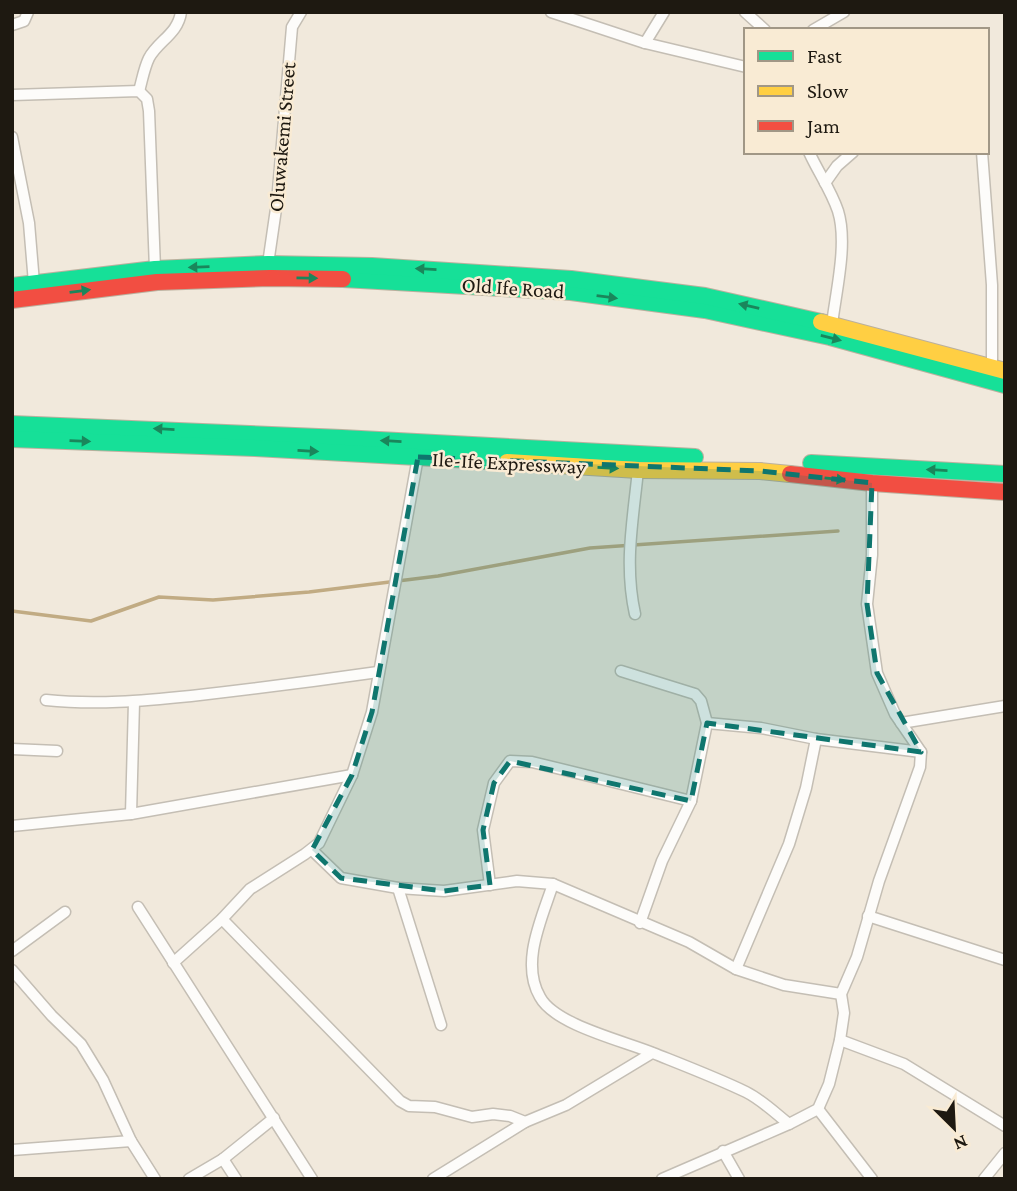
<svg xmlns="http://www.w3.org/2000/svg" width="1017" height="1191" viewBox="0 0 1017 1191" font-family="'Crimson Pro',serif">
	<rect width="100%" height="100%" fill="#f1e9dc"/>
	<g fill="none" stroke-linecap="round" stroke-linejoin="round">
		<polyline stroke="#c1ab83" stroke-width="3.5" points="12,611 91,621 159,597 213,600 309,592 438,576 590,548 838,531"/>
		<g stroke="#c4beb4" stroke-width="13">
			<g id="street">
				<polyline points="551,12 645,43 746,67"/>
				<polyline points="745,12 765,30"/>
				<polyline points="12,25 24,21 28,12"/>
				<polyline points="813,30 844,12"/>
				<polyline points="645,43 664,12"/>
				<path d="M 139,91 C 142,81 144,68 149,58 C 158,41 178,34 181,12"/>
				<polyline points="12,95 139,91 147,99 149,111 155,269"/>
				<polyline points="12,137 29,223 34,283"/>
				<path d="M 809,152 C 818,172 831,190 838,211 C 848,243 836,291 832,324"/>
				<polyline points="982,152 992,285 992,367"/>
				<polyline points="825,183 837,166 853,152"/>
				<polyline points="268,264 277,202 292,27 301,12"/>
				<path d="M 635,614 C 624,564 633,520 638,470"/>
				<polyline points="621,671 695,694 701,701 707,723 691,801 662,861 640,923"/>
				<path d="M 46,700 C 95,705 142,701 191,696 C 253,689 315,681 378,672"/>
				<polyline points="707,723 761,728 816,739 921,752"/>
				<polyline points="901,723 1005,706"/>
				<polyline points="12,749 57,751"/>
				<polyline points="131,814 134,702"/>
				<polyline points="12,826 131,814 352,775"/>
				<polyline points="312,850 341,878 398,888 444,891 517,881 553,884 689,942 736,969 784,985 841,994"/>
				<path d="M 553,884 C 542,918 520,963 540,997 C 555,1025 624,1041 653,1053 C 683,1065 717,1078 746,1092 C 762,1100 775,1113 789,1124"/>
				<polyline points="490,885 483,830 494,783 510,761 532,762 691,801"/>
				<polyline points="398,888 441,1025"/>
				<polyline points="138,907 312,1179"/>
				<polyline points="868,916 1005,960"/>
				<polyline points="222,919 400,1101 409,1106 435,1107 472,1117 493,1114 510,1116 525,1122"/>
				<polyline points="12,951 65,912"/>
				<polyline points="173,963 222,919 250,889 305,854 319,843 352,775 372,712 418,457"/>
				<polyline points="736,969 789,844 806,788 816,739"/>
				<polyline points="12,970 52,1016 81,1044 103,1080 131,1141 155,1179"/>
				<polyline points="840,1040 904,1064 1005,1126"/>
				<polyline points="818,1109 872,1179"/>
				<polyline points="12,1150 131,1141"/>
				<polyline points="723,1151 739,1179"/>
				<polyline points="223,1159 236,1179"/>
				<polyline points="189,1179 223,1159 274,1118"/>
				<polyline points="433,1179 525,1122 566,1105 652,1053"/>
				<polyline points="662,1179 789,1124 818,1109 829,1084 840,1040 844,1013 841,994 857,957 879,881 920,767 921,752 895,714 877,673 867,604 872,555 872,483"/>
				<polyline points="984,1179 1005,1153"/>
			</g>
		</g>
		<g stroke="#bbb09e" stroke-width="18">
			<g id="fast">
				<polyline points="343,279 571,292 705,310 830,337 1005,385"/>
				<polyline points="12,286 155,269 268,264 372,266 571,279 705,296 821,322"/>
				<polyline points="12,424 342,438 695,457"/>
				<polyline points="12,439 255,448 507,462"/>
				<polyline points="811,463 1005,474"/>
			</g>
		</g>
		<g stroke="#bbb09e" stroke-width="18">
			<g id="slow">
				<polyline points="821,322 1005,371"/>
				<polyline points="507,462 638,470 760,471 790,474"/>
			</g>
		</g>
		<g stroke="#bbb09e" stroke-width="18">
			<g id="jam">
				<polyline points="12,300 157,282 270,278 343,279"/>
				<polyline points="790,474 872,483 1005,492"/>
			</g>
		</g>
		<use href="#street" stroke="#fdfcfa" stroke-width="10"/>
		<use href="#fast" stroke="#16e098" stroke-width="16"/>
		<use href="#slow" stroke="#ffcf43" stroke-width="16"/>
		<use href="#jam" stroke="#f24e42" stroke-width="16"/>
	</g>
	<defs><path id="oneway-solid" d="M-6-.8H1V-3.2L6.5 0L1 3.2V.8H-6Z" transform="scale(1.75)"/></defs>
	<g fill="#1a865b">
		<use href="#oneway-solid" transform="translate(199 267) rotate(178)"/>
		<use href="#oneway-solid" transform="translate(426 269) rotate(-177)"/>
		<use href="#oneway-solid" transform="translate(307 278) rotate(1)"/>
		<use href="#oneway-solid" transform="translate(80 291) rotate(-7)"/>
		<use href="#oneway-solid" transform="translate(607 297) rotate(7)"/>
		<use href="#oneway-solid" transform="translate(749 306) rotate(-167)"/>
		<use href="#oneway-solid" transform="translate(831 338) rotate(14)"/>
		<use href="#oneway-solid" transform="translate(164 429) rotate(-177)"/>
		<use href="#oneway-solid" transform="translate(80 441) rotate(2)"/>
		<use href="#oneway-solid" transform="translate(391 441) rotate(-177)"/>
		<use href="#oneway-solid" transform="translate(308 451) rotate(3)"/>
		<use href="#oneway-solid" transform="translate(608 468) rotate(3)"/>
		<use href="#oneway-solid" transform="translate(937 470) rotate(-177)"/>
		<use href="#oneway-solid" transform="translate(835 479) rotate(6)"/>
	</g>
	<path fill="#0f766e" fill-opacity="0.2" stroke="#0f766e" stroke-width="5" stroke-dasharray="14 9" stroke-linejoin="round" d="M 418,457 L 760,471 L 872,483 L 867,604 L 877,673 L 921,752 L 707,723 L 691,801 L 510,761 L 494,783 L 483,830 L 490,885 L 444,891 L 341,878 L 312,850 L 352,775 L 372,712 Z"/>
	<g text-anchor="middle" stroke-width="5" stroke-linejoin="round" paint-order="stroke">
		<g font-size="21" fill="#1e1911" stroke="#f9ebd4">
			<text transform="translate(282 137) rotate(-85)" y="7">Oluwakemi Street</text>
			<text transform="translate(513 288) rotate(4)" y="7">Old Ife Road</text>
			<text transform="translate(509 463) rotate(3)" y="7">Ile-Ife Expressway</text>
		</g>
	</g>
	<rect width="1017" height="1191" fill="none" stroke="#1e1911" stroke-width="28"/>
	<rect x="744" y="28" width="245" height="126" fill="#f9ebd4" stroke="#a19786" stroke-width="2"/>
	<rect x="758" y="51" width="35" height="10" fill="#16e098" stroke="#a19786" stroke-width="2"/>
	<text x="807" y="63" font-size="21" fill="#1e1911">Fast</text>
	<rect x="758" y="86" width="35" height="10" fill="#ffcf43" stroke="#a19786" stroke-width="2"/>
	<text x="807" y="98" font-size="21" fill="#1e1911">Slow</text>
	<rect x="758" y="121" width="35" height="10" fill="#f24e42" stroke="#a19786" stroke-width="2"/>
	<text x="807" y="133" font-size="21" fill="#1e1911">Jam</text>
	<g transform="translate(954 1128) rotate(156)" stroke="#f9ebd4" stroke-width="5" paint-order="stroke">
	<path d="M0-5L12 26L0 18L-12 26Z" fill="#1e1911"/>
	<text y="-10" font-size="19" font-weight="bold" text-anchor="middle" fill="#1e1911">N</text>
	</g>
</svg>
